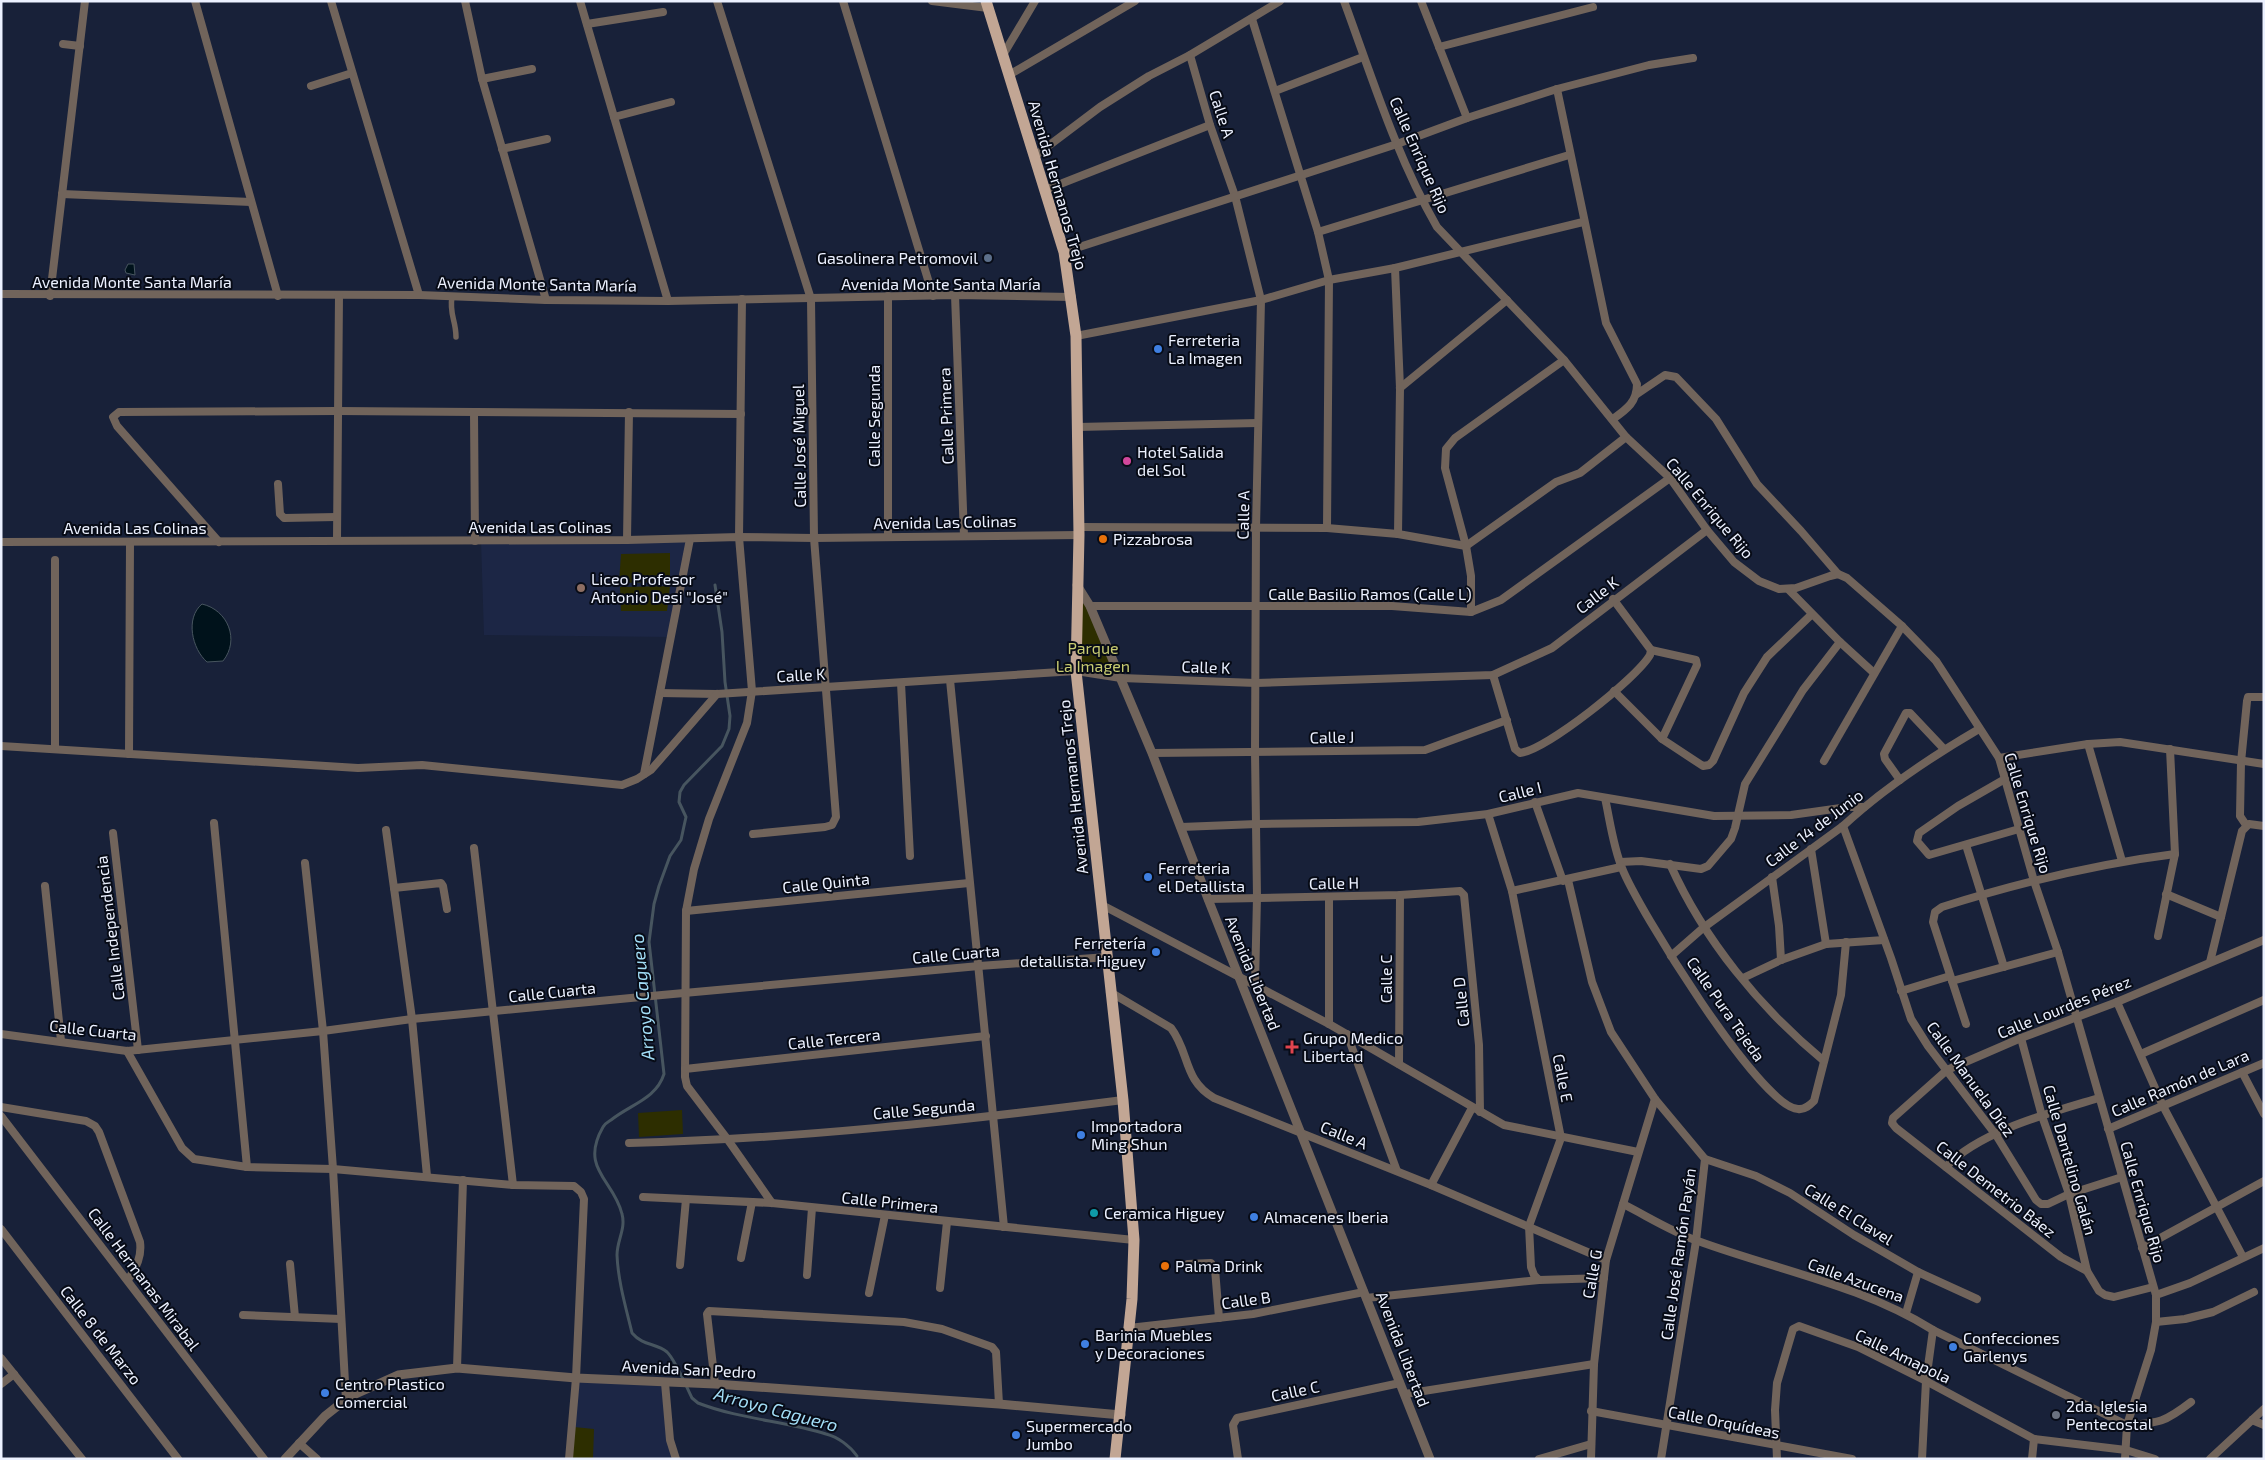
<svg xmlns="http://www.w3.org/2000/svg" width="2265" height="1460" viewBox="0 0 2265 1460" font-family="'Exo 2',sans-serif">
	<rect width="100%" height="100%" fill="#182139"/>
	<g fill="#1c2645">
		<polygon points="690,539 671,637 484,635 481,541"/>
		<polygon points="576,1378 665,1383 676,1459 569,1459"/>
	</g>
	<g fill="#2d2e00">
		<polygon points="670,553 670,582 619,583 621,554"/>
		<polygon points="1077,585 1121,678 1076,671"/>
		<polygon points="670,586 667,611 621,611 620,587"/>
		<polygon points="682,1110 683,1134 639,1137 638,1113"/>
		<polygon points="574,1427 594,1429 593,1459 571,1459"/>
	</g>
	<g fill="#00121b" stroke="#47555f">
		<polygon points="128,264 134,264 135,275 126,273 125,270"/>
		<path d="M 202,604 C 228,610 240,640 223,661 L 207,662 C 192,649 185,618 202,604 Z"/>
	</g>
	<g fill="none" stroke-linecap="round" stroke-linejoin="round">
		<path stroke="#47555f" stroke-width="3" d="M 715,585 L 722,632 L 725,682 L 730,716 L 729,729 L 722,746 L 684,785 L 680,792 L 679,802 L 686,817 L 684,826 L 681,840 L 670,856 L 659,886 L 654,904 L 649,942 L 664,1074 C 656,1099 631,1104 611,1120 C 608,1122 605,1123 603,1127 C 579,1169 614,1180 622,1214 C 626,1229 617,1240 617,1255 C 618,1281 626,1308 632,1333 C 643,1346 656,1343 667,1352 C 676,1361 686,1386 692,1398 L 698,1403 C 739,1419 785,1421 826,1434 C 838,1437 850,1446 857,1456"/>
		<path stroke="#71645b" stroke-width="5.5" d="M 452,297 C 449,314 456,320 456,337"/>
		<g stroke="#71645b" stroke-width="8">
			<polyline points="195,1 278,296"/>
			<polyline points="331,1 419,295"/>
			<polyline points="465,1 482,79 546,300"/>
			<polyline points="580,1 668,301"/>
			<polyline points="717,1 811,299 814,538 836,817 832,825 825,827 753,834"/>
			<polyline points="843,1 933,296"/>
			<polyline points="932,1 988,8"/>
			<path d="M 1344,1 C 1372,77 1396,156 1437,227 L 1564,360 L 1626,437 L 1670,478 L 1707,530 L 1734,562 L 1759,581 L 1779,589 L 1796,588 L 1830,576 L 1838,574 L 1847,578 L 1902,626 L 1936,661 L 1999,758 L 2034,881 L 2058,952 L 2156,1295 L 2156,1322 L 2151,1350 L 2127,1425 L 2125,1459"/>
			<polyline points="1421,1 1467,118"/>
			<polyline points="1252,19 1318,232 1329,280 1327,528"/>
			<polyline points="587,24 663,12"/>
			<polyline points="63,44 80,46"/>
			<polyline points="1439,47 1593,7"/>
			<polyline points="1003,55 1035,1"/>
			<polyline points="1190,55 1210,125 1235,196 1261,300 1256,528 1255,752 1257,897 1255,985"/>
			<polyline points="1009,75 1135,1"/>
			<polyline points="482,79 532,69"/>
			<polyline points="311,86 352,73"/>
			<path d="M 1557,89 L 1606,323 L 1637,384 C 1637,402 1627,409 1613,419"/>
			<polyline points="1275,91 1363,57"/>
			<polyline points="614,117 671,102"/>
			<polyline points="502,149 547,139"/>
			<polyline points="1035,156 1100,107 1149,76 1190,55 1280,1"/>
			<polyline points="1045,190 1210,125"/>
			<polyline points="62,194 251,202"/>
			<polyline points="1318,232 1569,155"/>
			<polyline points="1064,252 1397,144 1467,118 1557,89 1649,65 1693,58"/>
			<polyline points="1395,268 1400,388 1398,534"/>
			<polyline points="1,294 419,295 546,300 668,301 955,295 1072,297"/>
			<polyline points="955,295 964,536"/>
			<polyline points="50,296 85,1"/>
			<polyline points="888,296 888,536"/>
			<polyline points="742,299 739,537 752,691 747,723 709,819 694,869 686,911 685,1077 687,1086 728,1140 772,1203"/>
			<polyline points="1076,336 1261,300 1329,280 1395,268 1583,222"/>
			<polyline points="1400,388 1507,300"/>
			<polyline points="1637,394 1665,375 1676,377 1716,419 1757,484 1801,531 1838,574"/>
			<polyline points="474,413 475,541"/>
			<polyline points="1077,427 1258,423"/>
			<polyline points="278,484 280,514 284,518 336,517"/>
			<polyline points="1079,527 1327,528 1398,534 1466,546 1556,482 1580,473 1626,437"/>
			<polyline points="337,540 339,295"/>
			<polyline points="627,540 629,412"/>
			<polyline points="1,542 627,540 739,537 814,538 1079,535"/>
			<polyline points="219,542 117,426 113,417 119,412 337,411 741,414"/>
			<polyline points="1789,590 1840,642 1874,673"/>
			<polyline points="1090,606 1392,606 1471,612 1501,600 1670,478"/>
			<polyline points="1471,612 1471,576 1466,546 1445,468 1446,449 1455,438 1564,360"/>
			<polyline points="1651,650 1696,660 1697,665 1662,739"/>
			<path d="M 1493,675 L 1515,749 L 1520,753 C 1546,750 1636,679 1650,655 L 1651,650 L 1613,599"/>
			<polyline points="950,680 1004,1227"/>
			<polyline points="901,683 910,856"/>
			<polyline points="1614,691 1662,739 1703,766 1709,765 1713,761 1744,693 1767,657 1811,615"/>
			<polyline points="660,693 717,694 1076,671 1121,678 1256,683 1493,675 1552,648 1707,530"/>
			<polyline points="2088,744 2122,861"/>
			<polyline points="1,746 358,768 422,765 622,785 637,779 651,770 717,694"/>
			<polyline points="55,749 55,560"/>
			<polyline points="1152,753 1425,750 1507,720"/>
			<polyline points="129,754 130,543"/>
			<polyline points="1999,758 2088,744 2120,742 2264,764"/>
			<polyline points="1824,761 1902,626"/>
			<polyline points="644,774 690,539"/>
			<polyline points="2005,779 1958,806 1919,833 1917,841 1929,855 2019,829"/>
			<polyline points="1900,780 1885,759 1884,754 1906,713 1910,713 1944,749"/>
			<path d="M 1605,798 C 1610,821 1613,846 1622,868 C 1637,907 1760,1107 1798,1109 C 1805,1110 1810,1105 1814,1101 L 1841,995 L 1846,942"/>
			<polyline points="1535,802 1563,881"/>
			<polyline points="1488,814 1512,891 1561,1138 1529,1226 1531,1267 1534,1275 1539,1280 1604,1278"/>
			<polyline points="214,823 247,1167"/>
			<polyline points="2246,825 2240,816 2241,762 2247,701 2248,697 2264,697"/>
			<polyline points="1843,826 1891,958 1911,1019 1928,1046 1996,1135 2036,1200 2041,1204 2048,1204 2069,1194 2122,1177"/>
			<polyline points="1181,827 1257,824 1418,822 1488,814 1578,793 1714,816 1791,815 1848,807 1864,807"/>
			<polyline points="386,830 412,1019 427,1176"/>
			<polyline points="113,833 138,1050"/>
			<polyline points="1966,845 2004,967"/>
			<polyline points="474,848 513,1185"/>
			<polyline points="1811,849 1826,944"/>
			<polyline points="1620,862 1641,861 1701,869 1708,866 1731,839 1735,828 1745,784 1803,690 1840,642"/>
			<polyline points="305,863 323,1031 333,1169 346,1400"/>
			<path d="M 1670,864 C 1704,940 1760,1008 1824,1061"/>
			<polyline points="1772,877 1779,926 1781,960"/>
			<polyline points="1568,880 1592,982 1611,1032 1655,1099 1705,1159 1696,1241 1661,1459"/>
			<polyline points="45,886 61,1041"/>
			<polyline points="394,888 441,883 443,886 447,909"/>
			<polyline points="1512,891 1621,867"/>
			<polyline points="2166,894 2221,917"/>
			<polyline points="1329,897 1329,1024"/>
			<polyline points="1208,899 1400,895 1460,891 1464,895 1479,1045 1480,1112"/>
			<polyline points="1102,905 1329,1024 1504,1125 1638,1152"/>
			<polyline points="686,911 969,883"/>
			<polyline points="2158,936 2175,854 2170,749"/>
			<path d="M 1671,956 L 1703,928 L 1843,826 C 1884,788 1931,757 1979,729"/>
			<polyline points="2210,962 2242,831 2249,824 2264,826"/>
			<polyline points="1743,978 1781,960 1826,944 1884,940"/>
			<polyline points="1952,981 2058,952"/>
			<polyline points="1901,991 1950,976"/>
			<path d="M 1110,992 L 1171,1028 C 1190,1053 1183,1080 1214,1098 L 1431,1185 L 1606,1260"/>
			<polyline points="2117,1002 2163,1106 2243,1257"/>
			<path d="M 1966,1024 L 1933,922 L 1935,912 L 1942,907 C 2018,883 2096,864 2175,854"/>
			<polyline points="1,1034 127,1051 323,1031 412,1019 662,995 979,966 1108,957"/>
			<polyline points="1347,1034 1397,1171"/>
			<polyline points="2021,1038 2042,1116 2069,1194 2087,1271 2099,1291 2105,1295 2114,1297 2153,1287"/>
			<polyline points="127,1051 182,1148 194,1159 247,1167 333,1169 513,1185 574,1186 581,1192 584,1199 576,1378 569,1459"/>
			<polyline points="2141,1054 2264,1000"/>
			<polyline points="1399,1064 1400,895"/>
			<polyline points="685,1069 986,1036"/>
			<polyline points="2242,1072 2264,1114"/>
			<path d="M 1,1107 L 86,1121 L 95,1126 L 99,1132 L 140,1242 C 142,1258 136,1267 128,1280"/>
			<polyline points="1,1116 264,1459"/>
			<polyline points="2108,1129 2264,1063"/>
			<path d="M 629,1143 C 794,1139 959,1121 1123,1100"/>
			<polyline points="1705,1159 1756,1176 1790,1193 1854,1235 1918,1272 1977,1299"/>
			<path d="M 1946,1167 C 1979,1131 2053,1112 2099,1098"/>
			<polyline points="1431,1185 1472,1108"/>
			<polyline points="643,1197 772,1203 1134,1240"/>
			<path d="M 1623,1204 C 1647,1216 1672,1232 1698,1241 C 1777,1270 1861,1285 1933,1330 L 2127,1425 C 2160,1423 2165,1422 2191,1402"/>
			<polyline points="1,1229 178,1459"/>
			<polyline points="2142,1248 2264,1181"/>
			<polyline points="741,1258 752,1202"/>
			<polyline points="290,1264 295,1317"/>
			<polyline points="1188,1264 1211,1263 1215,1269 1219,1318"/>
			<polyline points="680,1265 686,1199"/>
			<polyline points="2087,1271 2061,1257 1896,1128 1892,1123 1893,1118 1947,1070 2021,1038 2117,1002 2264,940"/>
			<polyline points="807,1275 812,1208"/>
			<polyline points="940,1288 947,1222"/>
			<polyline points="869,1293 885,1215"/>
			<polyline points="2156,1295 2190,1283 2264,1248"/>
			<polyline points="1366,1298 1539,1280"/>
			<polyline points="1906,1313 1918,1272"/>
			<polyline points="243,1315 341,1319"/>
			<polyline points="2156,1322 2185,1319 2213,1312 2254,1292"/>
			<polyline points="1129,1328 1253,1314 1364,1292"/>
			<polyline points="1,1358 82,1459"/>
			<polyline points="457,1368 463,1180"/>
			<polyline points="665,1383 670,1440 676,1459"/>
			<polyline points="1,1384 14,1374"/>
			<polyline points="715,1384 707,1314 709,1311 904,1322 942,1329 992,1347 996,1352 999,1404"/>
			<polyline points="1405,1394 1594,1364"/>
			<polyline points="1591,1411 1852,1459"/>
			<polyline points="2252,1420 2264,1425"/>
			<polyline points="299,1443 317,1459"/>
			<polyline points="1238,1459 1233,1425 1237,1418 1400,1383"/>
			<polyline points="1539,1459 1591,1444"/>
			<polyline points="1591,1459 1594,1364 1606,1260 1655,1099"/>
			<polyline points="1777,1459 1775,1410 1777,1383 1793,1329 1799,1326 1858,1347 1926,1381 2034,1439 2126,1450 2155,1459"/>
			<polyline points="1922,1459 1926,1381 1933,1330"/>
			<polyline points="2032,1459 2034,1439"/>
			<polyline points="2210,1459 2264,1409"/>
		</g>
		<g stroke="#71645b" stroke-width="9">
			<polyline points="1077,585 1090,606 1152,753 1208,899 1430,1459"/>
			<polyline points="285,1459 325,1416 349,1397 398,1375 457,1368 576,1378 715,1384 999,1404 1121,1415"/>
		</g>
		<polyline stroke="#c2a694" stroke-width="11" points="986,1 1064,252 1076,336 1079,535 1076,671 1123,1100 1134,1240 1132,1299 1115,1459"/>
	</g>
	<circle fill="#5c6f8a" stroke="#070b16" stroke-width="2" cx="988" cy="258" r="5"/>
	<g fill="#3f7fe0" stroke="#070b16" stroke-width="2">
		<circle cx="1158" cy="349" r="5"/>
		<circle cx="1148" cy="877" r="5"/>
		<circle cx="1156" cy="952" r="5"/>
		<circle cx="1081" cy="1135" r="5"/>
		<circle cx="1254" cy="1217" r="5"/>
		<circle cx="1085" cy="1344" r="5"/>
		<circle cx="1953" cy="1347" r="5"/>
		<circle cx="325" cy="1393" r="5"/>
		<circle cx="1016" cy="1435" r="5"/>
	</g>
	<circle fill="#d1479c" stroke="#070b16" stroke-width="2" cx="1127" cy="461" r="5"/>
	<g fill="#e8710a" stroke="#070b16" stroke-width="2">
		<circle cx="1103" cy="539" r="5"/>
		<circle cx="1165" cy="1266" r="5"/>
	</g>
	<circle fill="#8d6e63" stroke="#070b16" stroke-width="2" cx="581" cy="588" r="5"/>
	<path fill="#e0444e" stroke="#070b16" stroke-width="2" d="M1289.5 1039.5h5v5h5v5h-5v5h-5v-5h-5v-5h5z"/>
	<circle fill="#0f9aa8" stroke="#070b16" stroke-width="2" cx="1094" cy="1213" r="5"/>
	<circle fill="#6b7280" stroke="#070b16" stroke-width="2" cx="2056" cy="1415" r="5"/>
	<g text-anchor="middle" stroke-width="4" stroke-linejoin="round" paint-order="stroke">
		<g font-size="16" fill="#ecf1ff" stroke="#070b16">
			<text transform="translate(1222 114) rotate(72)" y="6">Calle A</text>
			<text transform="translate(1420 155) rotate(66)" y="6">Calle Enrique Rijo</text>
			<text transform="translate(1058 185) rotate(74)" y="6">Avenida Hermanos Trejo</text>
			<text x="132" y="288">Avenida Monte Santa María</text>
			<text transform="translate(537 284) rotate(1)" y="6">Avenida Monte Santa María</text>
			<text x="941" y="290">Avenida Monte Santa María</text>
			<text transform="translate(874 416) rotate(-90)" y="6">Calle Segunda</text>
			<text transform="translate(946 416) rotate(-92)" y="6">Calle Primera</text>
			<text transform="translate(799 446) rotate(-91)" y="6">Calle José Miguel</text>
			<text transform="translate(1710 508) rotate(50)" y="6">Calle Enrique Rijo</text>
			<text transform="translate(1243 515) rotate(-89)" y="6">Calle A</text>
			<text transform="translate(945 522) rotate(-1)" y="6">Avenida Las Colinas</text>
			<text x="540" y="533">Avenida Las Colinas</text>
			<text x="135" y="534">Avenida Las Colinas</text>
			<text x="1370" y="600">Calle Basilio Ramos (Calle L)</text>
			<text transform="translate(1597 595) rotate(-38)" y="6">Calle K</text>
			<text transform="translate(1206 667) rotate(2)" y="6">Calle K</text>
			<text transform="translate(801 675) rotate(-3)" y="6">Calle K</text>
			<text transform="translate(1332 737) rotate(-1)" y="6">Calle J</text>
			<text transform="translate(1073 787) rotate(-96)" y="6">Avenida Hermanos Trejo</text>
			<text transform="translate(1520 792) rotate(-14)" y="6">Calle I</text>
			<text transform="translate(2028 813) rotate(73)" y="6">Calle Enrique Rijo</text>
			<text transform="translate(1814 828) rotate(-37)" y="6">Calle 14 de Junio</text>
			<text transform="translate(826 883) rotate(-6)" y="6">Calle Quinta</text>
			<text transform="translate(1334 883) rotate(-1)" y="6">Calle H</text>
			<text transform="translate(110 928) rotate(-97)" y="6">Calle Independencia</text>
			<text transform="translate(956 954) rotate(-5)" y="6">Calle Cuarta</text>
			<text transform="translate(1253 973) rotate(68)" y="6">Avenida Libertad</text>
			<text transform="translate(1386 979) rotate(-90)" y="6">Calle C</text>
			<text transform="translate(552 992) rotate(-6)" y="6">Calle Cuarta</text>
			<text transform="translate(1461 1002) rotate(-96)" y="6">Calle D</text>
			<text transform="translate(2064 1007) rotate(-22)" y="6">Calle Lourdes Pérez</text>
			<text transform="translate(1726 1009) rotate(55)" y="6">Calle Pura Tejeda</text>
			<text transform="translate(93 1030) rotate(6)" y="6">Calle Cuarta</text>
			<text transform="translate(834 1039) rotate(-6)" y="6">Calle Tercera</text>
			<text transform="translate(1563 1078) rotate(79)" y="6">Calle E</text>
			<text transform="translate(1971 1079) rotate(54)" y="6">Calle Manuela Díez</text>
			<text transform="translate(2180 1083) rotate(-23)" y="6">Calle Ramón de Lara</text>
			<text transform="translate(924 1109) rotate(-5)" y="6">Calle Segunda</text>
			<text transform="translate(1344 1135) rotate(22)" y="6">Calle A</text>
			<text transform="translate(2070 1160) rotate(74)" y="6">Calle Dantelino Galán</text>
			<text transform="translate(1996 1189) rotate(38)" y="6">Calle Demetrio Báez</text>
			<text transform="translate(890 1202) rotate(6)" y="6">Calle Primera</text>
			<text transform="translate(2143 1202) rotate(74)" y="6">Calle Enrique Rijo</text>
			<text transform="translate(1849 1214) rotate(32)" y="6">Calle El Clavel</text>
			<text transform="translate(1678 1254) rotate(-82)" y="6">Calle José Ramón Payán</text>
			<text transform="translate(1592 1274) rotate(-80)" y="6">Calle G</text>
			<text transform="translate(144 1279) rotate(53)" y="6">Calle Hermanas Mirabal</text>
			<text transform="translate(1856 1280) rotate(20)" y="6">Calle Azucena</text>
			<text transform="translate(1246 1300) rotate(-8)" y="6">Calle B</text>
			<text transform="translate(101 1335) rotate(52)" y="6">Calle 8 de Marzo</text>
			<text transform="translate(1403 1349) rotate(69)" y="6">Avenida Libertad</text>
			<text transform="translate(1903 1356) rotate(26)" y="6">Calle Amapola</text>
			<text transform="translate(689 1369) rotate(3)" y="6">Avenida San Pedro</text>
			<text transform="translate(1295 1391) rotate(-12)" y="6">Calle C</text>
			<text transform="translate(1724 1422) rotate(11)" y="6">Calle Orquídeas</text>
		</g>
		<g font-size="16" fill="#ecf1ff" stroke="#070b16" text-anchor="start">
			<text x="978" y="264" text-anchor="end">Gasolinera Petromovil</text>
			<text x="1168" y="346">Ferreteria<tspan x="1168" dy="18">La Imagen</tspan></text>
			<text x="1137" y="458">Hotel Salida<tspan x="1137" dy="18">del Sol</tspan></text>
			<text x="1113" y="545">Pizzabrosa</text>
			<text x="591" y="585">Liceo Profesor<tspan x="591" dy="18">Antonio Desi "José"</tspan></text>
			<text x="1158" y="874">Ferreteria<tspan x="1158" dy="18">el Detallista</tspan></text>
			<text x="1146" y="949" text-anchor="end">Ferretería<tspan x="1146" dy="18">detallista. Higuey</tspan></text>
			<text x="1303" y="1044">Grupo Medico<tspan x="1303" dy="18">Libertad</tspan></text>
			<text x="1091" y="1132">Importadora<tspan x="1091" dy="18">Ming Shun</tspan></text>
			<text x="1104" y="1219">Ceramica Higuey</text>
			<text x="1264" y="1223">Almacenes Iberia</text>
			<text x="1175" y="1272">Palma Drink</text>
			<text x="1095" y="1341">Barinia Muebles<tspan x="1095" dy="18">y Decoraciones</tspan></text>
			<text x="1963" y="1344">Confecciones<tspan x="1963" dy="18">Garlenys</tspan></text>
			<text x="335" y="1390">Centro Plastico<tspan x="335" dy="18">Comercial</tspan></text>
			<text x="2066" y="1412">2da. Iglesia<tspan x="2066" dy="18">Pentecostal</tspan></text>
			<text x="1026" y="1432">Supermercado<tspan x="1026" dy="18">Jumbo</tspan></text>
		</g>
		<g font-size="16" fill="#c8cc71" stroke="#070b16">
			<text x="1093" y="654">Parque<tspan x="1093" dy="18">La Imagen</tspan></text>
		</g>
		<g font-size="18" font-style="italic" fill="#a2ddf6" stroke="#070b16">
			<text transform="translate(643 997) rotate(-95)" y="6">Arroyo Caguero</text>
			<text transform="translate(776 1410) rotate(15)" y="6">Arroyo Caguero</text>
		</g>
	</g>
	<rect width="2265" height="1460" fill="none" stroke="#ecf1ff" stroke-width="5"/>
</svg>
